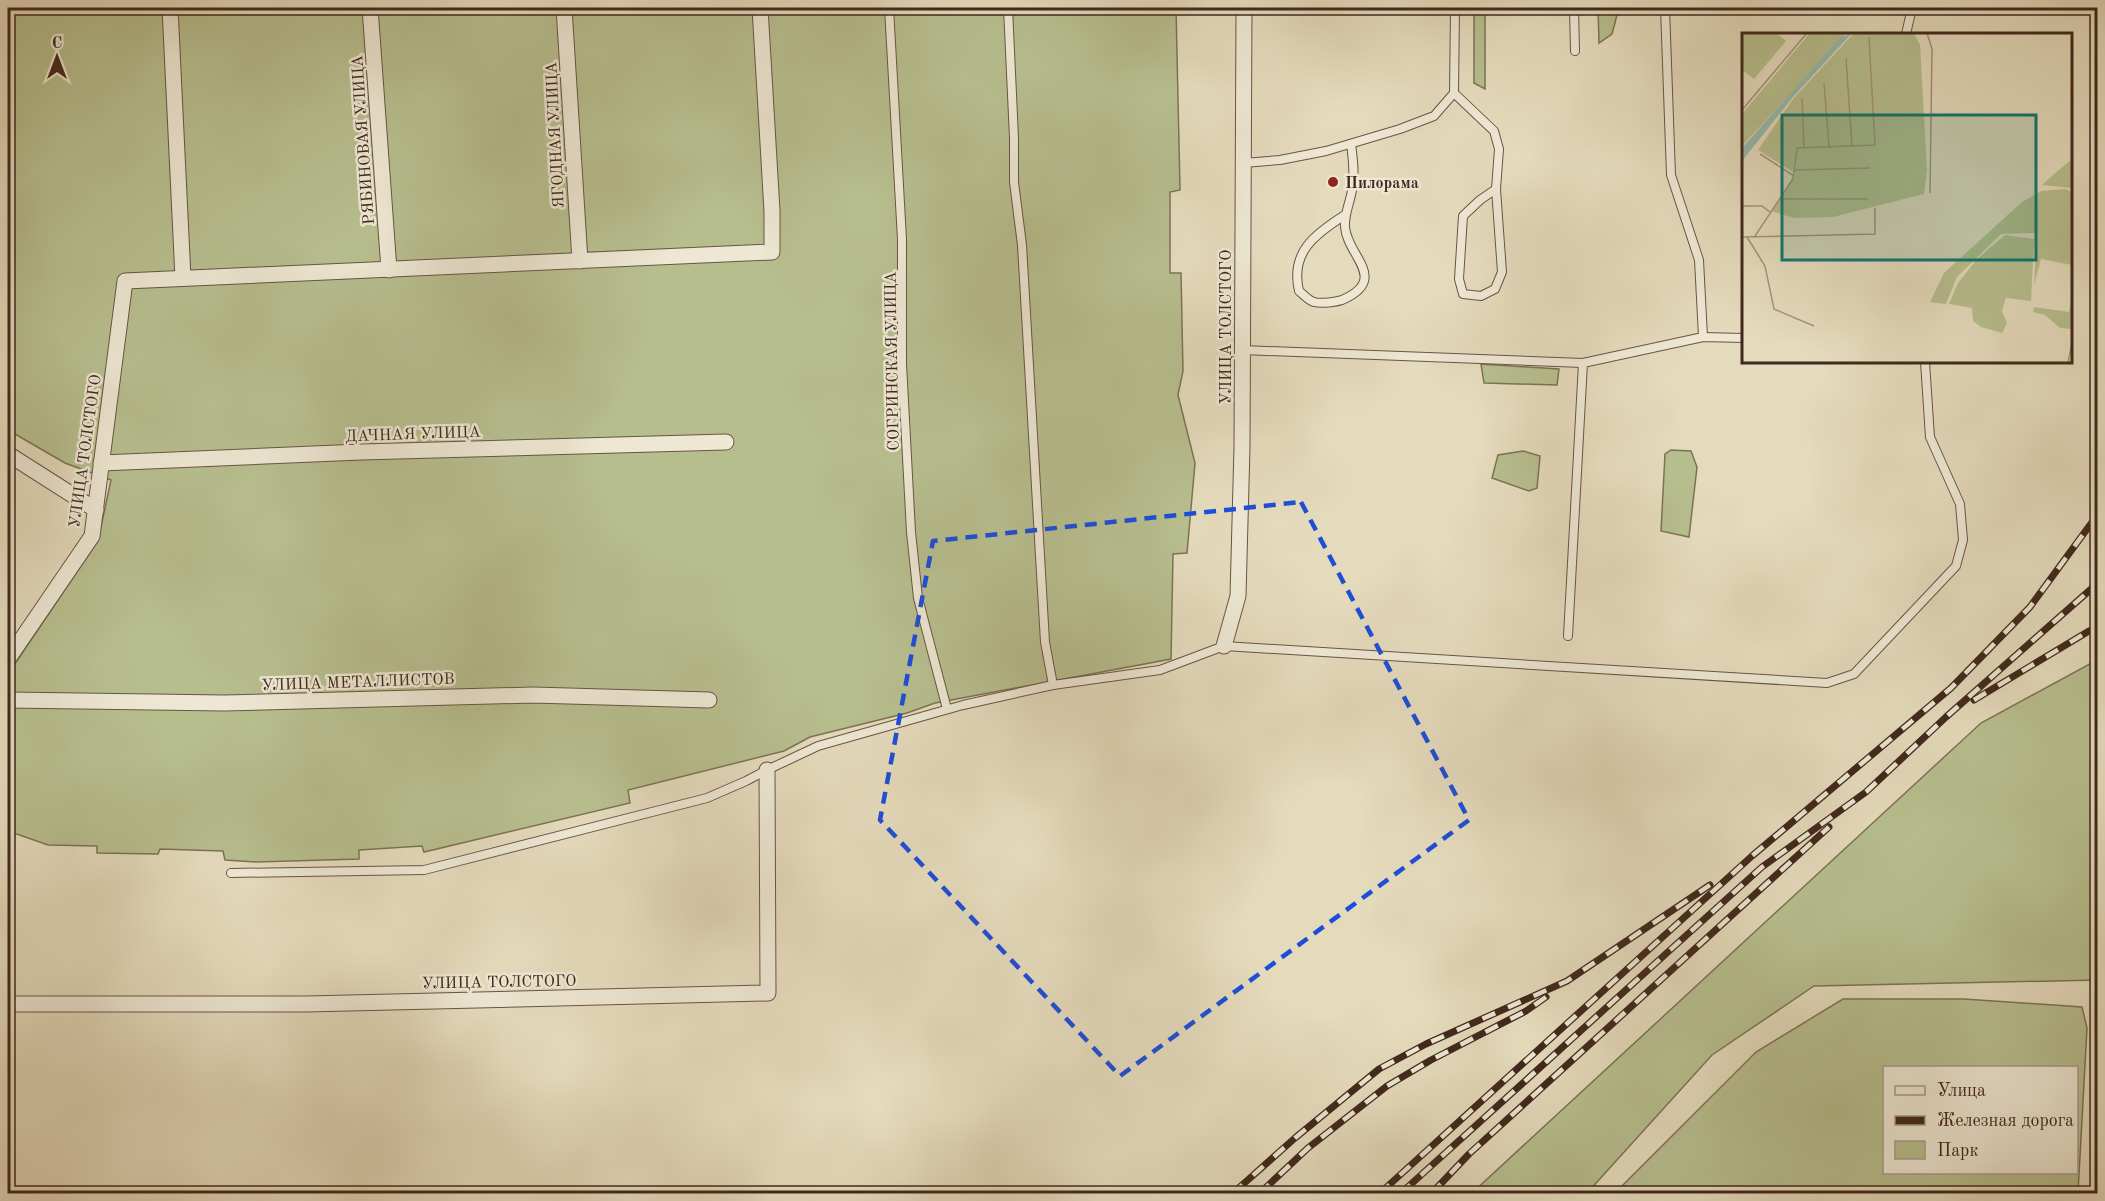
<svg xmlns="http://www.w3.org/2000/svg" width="2105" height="1201" viewBox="0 0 2105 1201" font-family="'Old Standard TT',serif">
	<rect width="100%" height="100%" fill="#e4dabc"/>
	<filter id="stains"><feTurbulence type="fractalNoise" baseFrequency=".00333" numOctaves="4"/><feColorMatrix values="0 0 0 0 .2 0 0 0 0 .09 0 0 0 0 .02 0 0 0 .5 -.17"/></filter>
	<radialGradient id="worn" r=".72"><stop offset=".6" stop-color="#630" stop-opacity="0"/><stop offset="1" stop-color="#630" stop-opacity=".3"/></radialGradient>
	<g fill="#b7be8e" stroke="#7c7355" stroke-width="1.5" fill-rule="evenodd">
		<polygon points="8,8 1176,8 1180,190 1170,192 1170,273 1181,273 1183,371 1178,395 1195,463 1187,553 1173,554 1171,659 935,703 907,713 810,737 784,751 628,790 630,803 424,852 422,846 359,850 359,859 256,862 225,860 223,851 160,849 158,854 97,853 97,846 48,845 8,831 8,674 98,541 111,480 65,463 8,430"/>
		<polygon points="1474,8 1485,8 1485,89 1474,83"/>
		<polygon points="1598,8 1630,8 1617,15 1612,34 1599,43"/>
		<polygon points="1481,364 1559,369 1557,385 1484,383"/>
		<polygon points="1671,450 1691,451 1697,467 1689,537 1661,531 1665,454"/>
		<polygon points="1523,451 1540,456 1537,488 1529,491 1492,478 1498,455"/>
		<polygon points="2097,660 2097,980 1814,986 1712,1055 1587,1193 1472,1193 1981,723"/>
		<path d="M 1843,999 L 1964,999 L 2082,1007 L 2087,1028 L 2078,1193 L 1615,1193 L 1756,1052 ZM 1884,1068 L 2076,1068 L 2076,1172 L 1884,1172 Z"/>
	</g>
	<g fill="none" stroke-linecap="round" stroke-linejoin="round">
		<g stroke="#6a5444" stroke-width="10">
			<g id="service">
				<polyline points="889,8 902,239 902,364 911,532 918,598 947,709"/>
				<polyline points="1008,8 1014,138 1014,182 1022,245 1045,642 1053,685"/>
				<polyline points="1574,8 1575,51"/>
				<polyline points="1665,8 1671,175 1699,260 1703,337"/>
				<polyline points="1906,34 1912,8"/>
				<polyline points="1454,93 1494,131 1499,149 1496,189 1502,272 1495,289 1481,296 1463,294 1459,279 1463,216 1480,200 1496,189"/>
				<polyline points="1243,163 1280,160 1326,151 1400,129 1434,116 1454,93 1455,8"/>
				<path d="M 1345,215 C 1315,234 1290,252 1299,291 C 1303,294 1309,301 1314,302 C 1321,304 1336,302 1342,300 C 1390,279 1347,256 1345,227 C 1344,214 1350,203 1352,190 C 1355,175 1353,159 1351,144"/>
				<polyline points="1242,350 1583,363"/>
				<polyline points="1568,636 1583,363 1703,337 1744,338"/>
				<polyline points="231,873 424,870 707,798 746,781 767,770 818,746 963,705 1053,685 1160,670 1224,646 1827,683 1854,674 1956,566 1963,540 1960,504 1930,437 1925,362"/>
			</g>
		</g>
		<g stroke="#6a5444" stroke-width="17">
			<g id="minor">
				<polyline points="170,8 183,278"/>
				<polyline points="370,8 389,270"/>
				<polyline points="564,8 580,261"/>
				<polyline points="8,454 96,510"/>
				<polyline points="101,463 361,452 726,442"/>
				<polyline points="1224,646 1238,596 1242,447 1244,8"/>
				<polyline points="8,659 92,536 125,281 772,252 772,211 760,8"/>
				<polyline points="8,700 224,703 533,695 709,700"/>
				<polyline points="8,1004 306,1004 768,993 767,770"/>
			</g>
		</g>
		<use href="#service" stroke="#ede7d3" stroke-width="8"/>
		<use href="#minor" stroke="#ede7d3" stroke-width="15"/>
		<g stroke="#41281c" stroke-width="7">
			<g id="rail">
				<polyline points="1974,700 2089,631 2098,629"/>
				<polyline points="1232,1194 1295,1138 1379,1069 1426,1044 1567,981 1710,885"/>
				<polyline points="1259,1194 1308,1148 1387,1086 1431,1060 1526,1011 1546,997"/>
				<polyline points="1379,1194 1752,856 1951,688 2030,607 2098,514"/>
				<polyline points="1400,1194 1762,867 1866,792 1946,717 2098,583"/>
				<polyline points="1431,1194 1469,1154 1829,827"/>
			</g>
		</g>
		<use href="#rail" stroke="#ede7d3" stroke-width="4.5" stroke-dasharray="14" stroke-linecap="butt"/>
	</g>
	<path fill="none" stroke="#1d4ed8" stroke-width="4.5" stroke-dasharray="12 8" stroke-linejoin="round" d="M 1301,502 L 1469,820 L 1120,1076 L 880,820 L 933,541 Z"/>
	<circle fill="#8f2418" stroke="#ede7d3" stroke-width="2" cx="1333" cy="182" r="6"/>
	<g text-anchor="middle" stroke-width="5" stroke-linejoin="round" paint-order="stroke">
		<g font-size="16" fill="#41281c" stroke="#ede7d3">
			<text transform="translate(554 135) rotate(-93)" y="6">ЯГОДНАЯ УЛИЦА</text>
			<text transform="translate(362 140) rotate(-94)" y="6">РЯБИНОВАЯ УЛИЦА</text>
			<text transform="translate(1225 327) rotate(-90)" y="6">УЛИЦА ТОЛСТОГО</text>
			<text transform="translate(891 361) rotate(-91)" y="6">СОГРИНСКАЯ УЛИЦА</text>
			<text transform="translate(413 433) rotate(-2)" y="6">ДАЧНАЯ УЛИЦА</text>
			<text transform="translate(84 451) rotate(-82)" y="6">УЛИЦА ТОЛСТОГО</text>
			<text transform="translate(358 681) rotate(-2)" y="6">УЛИЦА МЕТАЛЛИСТОВ</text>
			<text transform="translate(499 981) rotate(-1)" y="6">УЛИЦА ТОЛСТОГО</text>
		</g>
		<g font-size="16" font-weight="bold" fill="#41281c" stroke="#ede7d3" text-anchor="start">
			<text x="1345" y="188">Пилорама</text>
		</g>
	</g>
	<g transform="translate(1742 33)">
		<rect width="330" height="330" fill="#e4dabc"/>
		<path d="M 0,0 L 34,0 L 44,8 L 12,46 L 0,37 ZM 68,0 L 105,0 L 0,113 L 0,81 ZM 112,0 L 172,0 L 178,12 L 185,137 L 182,161 L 91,184 L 52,185 L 29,178 L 53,140 L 16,117 L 51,66 ZM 330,126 L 330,155 L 300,152 L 312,141 ZM 323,156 L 330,159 L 330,232 L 299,226 L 292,252 L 295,200 L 259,201 L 215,244 L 204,271 L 188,269 L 202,240 L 280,169 L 299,158 ZM 263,202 L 292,206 L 289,268 L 264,265 L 260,278 L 265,290 L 260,300 L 239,294 L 231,288 L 230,275 L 207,271 L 216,250 L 235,226 ZM 330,260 L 330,296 L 318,295 L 303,282 L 291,279 L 292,274 L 327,279 Z" fill="#b7be8e"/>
		<path d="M 110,0 L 51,64 L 0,128 L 0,115 L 98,5 Z" fill="#95bbaf"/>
		<path fill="none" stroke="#a3937c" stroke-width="1.5" d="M 185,0 L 190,16 L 188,160M 104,25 L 110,113M 82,50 L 87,114M 60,65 L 62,115M 0,77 L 65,0M 18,121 L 52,143M 52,137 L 128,135M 38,166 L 126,166M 0,173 L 20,173 L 28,179M 13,203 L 51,146 L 55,115 L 133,112 L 127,4M 0,204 L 133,201 L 133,175M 5,204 L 23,233 L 32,276 L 72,293M 326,330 L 330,310"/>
		<path fill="#0f766e" fill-opacity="0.15" stroke="#0f766e" stroke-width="3" d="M 40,82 L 294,82 L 294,227 L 40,227 Z"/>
		<rect width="330" height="330" fill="none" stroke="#41281c" stroke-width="3"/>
	</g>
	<rect width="2105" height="1201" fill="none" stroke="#e4dabc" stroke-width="30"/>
	<rect x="9" y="9" width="2087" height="1183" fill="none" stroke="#41281c" stroke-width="3"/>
	<rect x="15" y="15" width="2075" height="1171" fill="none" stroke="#41281c" stroke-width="1.5"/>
	<rect x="1883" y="1066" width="195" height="108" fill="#ede7d3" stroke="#a89b8a" stroke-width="1.5"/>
	<rect x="1895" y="1086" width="30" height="9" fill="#ede7d3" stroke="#a89b8a" stroke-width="1.5"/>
	<text x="1937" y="1096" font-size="18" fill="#41281c">Улица</text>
	<rect x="1895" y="1116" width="30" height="9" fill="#41281c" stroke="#a89b8a" stroke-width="1.5"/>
	<text x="1937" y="1126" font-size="18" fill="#41281c">Железная дорога</text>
	<rect x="1895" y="1141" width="30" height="18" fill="#b7be8e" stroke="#a89b8a" stroke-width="1.5"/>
	<text x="1937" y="1156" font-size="18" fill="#41281c">Парк</text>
	<g transform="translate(57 57)" stroke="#ede7d3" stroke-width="4.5" paint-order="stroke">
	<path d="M0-4.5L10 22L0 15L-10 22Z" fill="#41281c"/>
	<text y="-9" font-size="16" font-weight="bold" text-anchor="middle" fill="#41281c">С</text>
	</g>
	<rect width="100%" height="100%" filter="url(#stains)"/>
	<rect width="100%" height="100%" fill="url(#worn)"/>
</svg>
